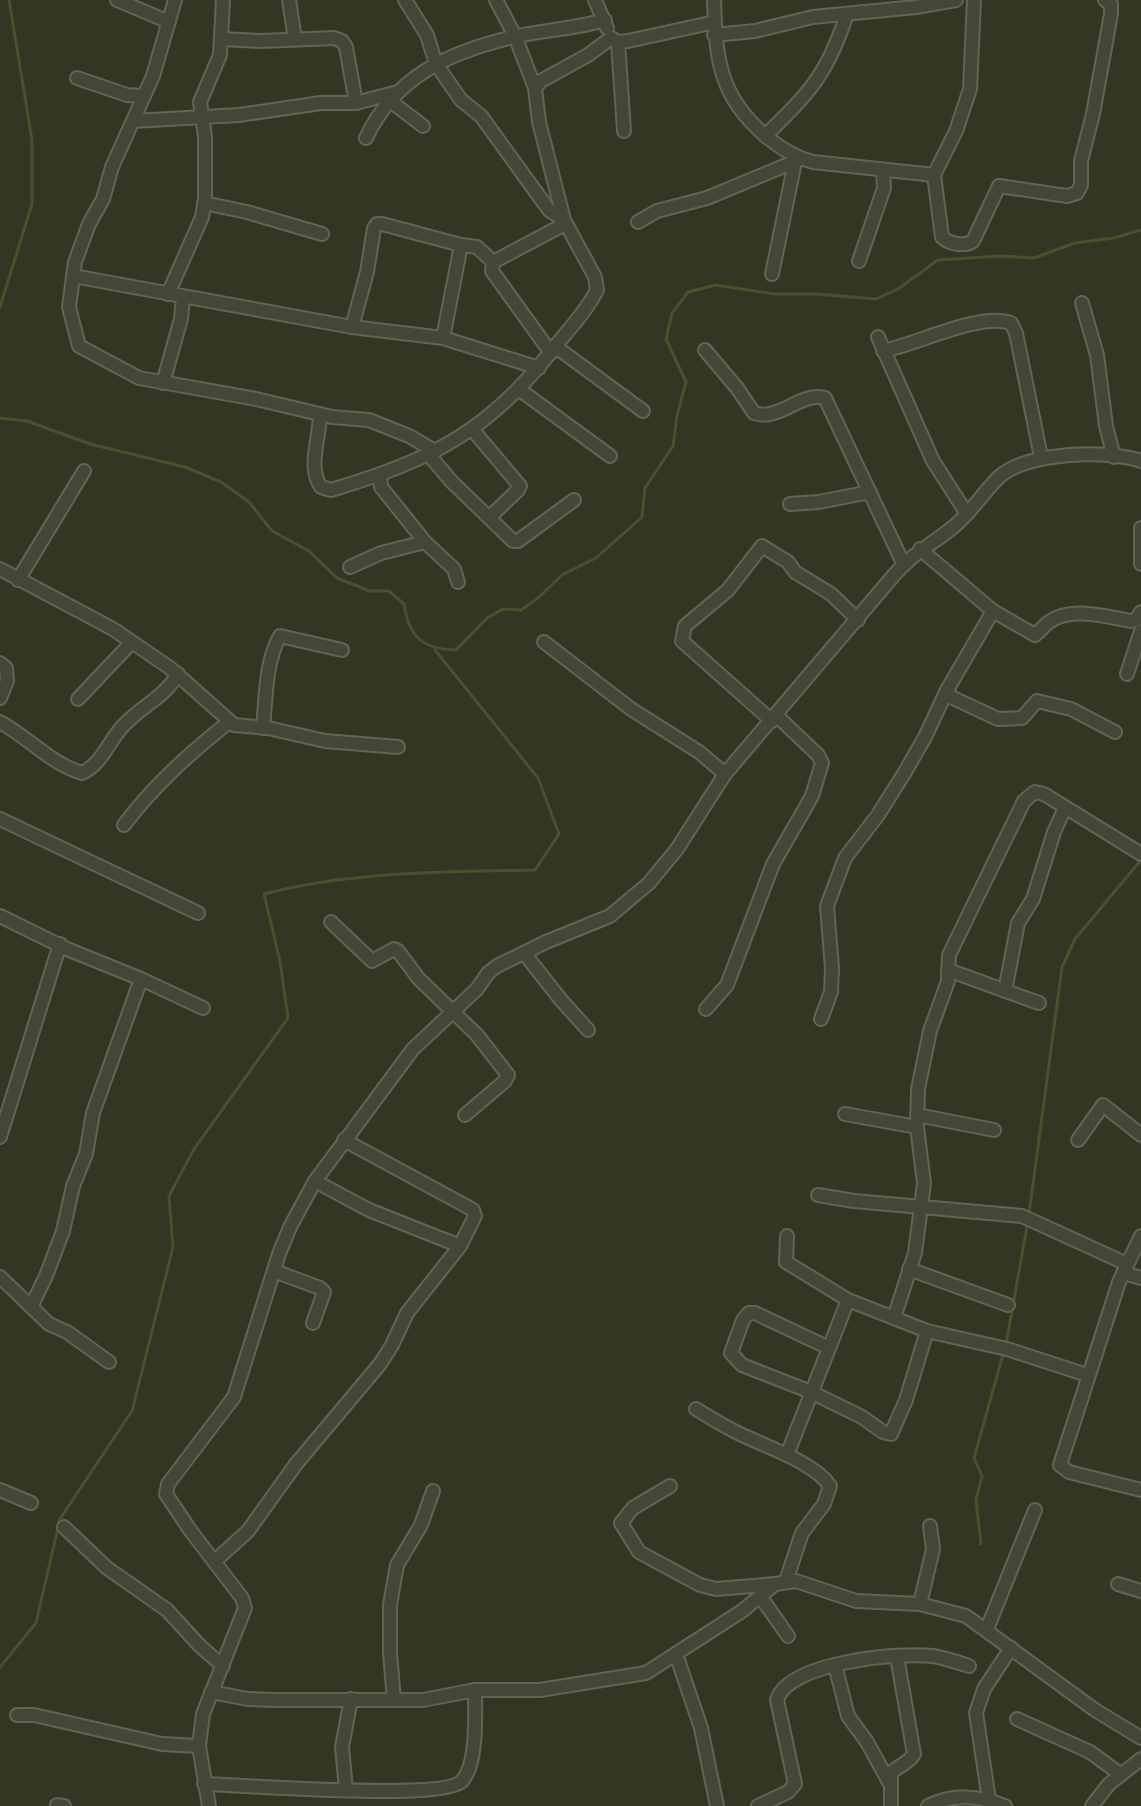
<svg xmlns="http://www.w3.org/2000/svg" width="1141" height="1806" viewBox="0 0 1141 1806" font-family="'Varela Round',sans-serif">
	<rect width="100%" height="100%" fill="#323723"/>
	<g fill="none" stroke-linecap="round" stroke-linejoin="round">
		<g stroke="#49522f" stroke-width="3">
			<polyline points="0,307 32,204 32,140 9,0"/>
			<path d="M 0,418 L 27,421 L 90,444 L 185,467 L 221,482 L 249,502 L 272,531 L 309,551 L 337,578 L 370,591 L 389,591 L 404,604 C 409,637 422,649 456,650 L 487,618 L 503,609 L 521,610 L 538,598 L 562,575 L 596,558 L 642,517 L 645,488 L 673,446 L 677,416 L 686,382 L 666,339 L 672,313 L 688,292 L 716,285 L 774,294 L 816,294 L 876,299 L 898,289 L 938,260 L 1001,256 L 1034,258 L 1075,243 L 1114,238 L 1141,230"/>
			<polyline points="1029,1214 1062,967 1075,939 1141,860"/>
			<polyline points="1006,1344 1028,1221"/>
			<polyline points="981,1544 976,1500 982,1476 974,1458 1004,1351"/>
			<path d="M 0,1667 L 36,1623 L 60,1519 L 132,1411 L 173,1247 L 169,1196 L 194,1149 L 288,1018 L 280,961 L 264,894 C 351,871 446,872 535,870 L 559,834 L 538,778 L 435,650"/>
		</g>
		<g stroke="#616554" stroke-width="16">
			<g id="minor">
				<polyline points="117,0 169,22"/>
				<polyline points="175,0 153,76 112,167 103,199 89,224 75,262 69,307 79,346 139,378 256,399 332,417 369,420 409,436 435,451"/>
				<polyline points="289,0 295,39"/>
				<polyline points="405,0 427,35 436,64 461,100 481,116 549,210 564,220"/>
				<polyline points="595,0 607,28"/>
				<path d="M 714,0 C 716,51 717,89 755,126 C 772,143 790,156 813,162 L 934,175"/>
				<path d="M 974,0 L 970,89 L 956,131 L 934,175 L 942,237 C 949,244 965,247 973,241 L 999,186 L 1067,196 L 1077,193 L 1081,185 L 1081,161 L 1093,114 L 1111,14 L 1111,4 L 1105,0"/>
				<polyline points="714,35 755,31 813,17 916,7 956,0"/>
				<polyline points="221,39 261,41 334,38 342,41 346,47 356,103 394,93"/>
				<polyline points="618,42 624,131"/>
				<polyline points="77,78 127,95 144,96"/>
				<polyline points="535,88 541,81 588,55 611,38 618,42 628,41 715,22"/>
				<polyline points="389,100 423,126"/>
				<polyline points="133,121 239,115 321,103 356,103"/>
				<path d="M 765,136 C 810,92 827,75 847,14"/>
				<path d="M 366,138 C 395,76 450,52 513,37 C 543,30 574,29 605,20"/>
				<polyline points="204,203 247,212 322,234"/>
				<polyline points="638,222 657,211 707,198 796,161"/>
				<polyline points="461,245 443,338 539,368"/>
				<polyline points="859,261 884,188 883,171"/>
				<polyline points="493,262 565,224"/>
				<polyline points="772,274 796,157"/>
				<polyline points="73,276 352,327 443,338"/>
				<polyline points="168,294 202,217 205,199 205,137 200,102 220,55 223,0"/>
				<polyline points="1082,303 1097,355 1106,426 1114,457"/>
				<polyline points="352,327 367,272 374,228 377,224 382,224 461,245 477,247 493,262 492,271 551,353"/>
				<polyline points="878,337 933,461 967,514"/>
				<polyline points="556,347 643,411"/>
				<path d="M 705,350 L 737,388 L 754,413 C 779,422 801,391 825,398 L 904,565"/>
				<path d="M 883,351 C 918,344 980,312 1011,323 L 1016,333 L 1041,457"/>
				<polyline points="163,383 181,319 183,297"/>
				<polyline points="520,390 610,456"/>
				<path d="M 320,414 C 320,438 307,467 321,487 L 331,490 C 434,459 490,431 557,344 C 571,327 587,310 597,290 L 595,277 L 564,220 L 539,122 L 535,88 L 515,36 L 496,0"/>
				<polyline points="472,429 520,486 518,490 490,517"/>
				<polyline points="429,455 451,481 513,541 518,541 574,500"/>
				<polyline points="380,476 381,487 425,542 454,569 458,582"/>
				<polyline points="790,504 819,502 870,492"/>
				<polyline points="1141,528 1141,564"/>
				<path d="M 920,549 L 993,611 L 1035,635 C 1040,631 1044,626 1049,622 C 1071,606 1107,617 1131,621 L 1136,620 L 1141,612"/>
				<polyline points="350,567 381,553 425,542"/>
				<polyline points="0,569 113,629 170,668 234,725 268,728 325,741 398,747"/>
				<polyline points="18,580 84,471"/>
				<polyline points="544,642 631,709 699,752 725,774"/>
				<polyline points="0,663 6,668 7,681 0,698"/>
				<polyline points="1127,674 1141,631"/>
				<polyline points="947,690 951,697 998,719 1022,718 1037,701 1071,709 1115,732"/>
				<polyline points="78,699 131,643"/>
				<polyline points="772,721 682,641 685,626 728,590 762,546 788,562 795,572 831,594 858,620"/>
				<path d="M 0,722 C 28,737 51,764 82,773 C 102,764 108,742 123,726 C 141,706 164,698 178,674"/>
				<path d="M 263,728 C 266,699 265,662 280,636 L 342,650"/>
				<polyline points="0,819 198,913"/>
				<path d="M 124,825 C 154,785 190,753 229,722"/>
				<polyline points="0,916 67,949 141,979 93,1113 86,1154 73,1186 63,1231 46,1276 31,1307"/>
				<polyline points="331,922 372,961 394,949 398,951 419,979 477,1035 508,1075 505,1081 465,1115"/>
				<polyline points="524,953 561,1000 588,1030"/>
				<polyline points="948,970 1039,1003"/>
				<polyline points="141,979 203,1008"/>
				<polyline points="1005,991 1018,923 1033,899 1054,832 1065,808"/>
				<polyline points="706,1009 727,985 773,864 812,796 822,763 818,755 777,716"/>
				<polyline points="821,1019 831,992 832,968 827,906 845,858 878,815 905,772 925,737 947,690 993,611"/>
				<polyline points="845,1114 917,1127"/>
				<polyline points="917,1115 994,1130"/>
				<polyline points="0,1137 60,944"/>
				<polyline points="1078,1140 1103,1105 1141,1135"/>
				<polyline points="315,1181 369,1210 460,1246"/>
				<polyline points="818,1195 854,1201 1022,1216 1127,1264"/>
				<polyline points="787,1236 786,1262 848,1300 927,1331 1007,1349 1087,1375"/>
				<polyline points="1141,1236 1119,1282 1060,1465 1069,1472 1141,1490"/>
				<polyline points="909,1269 1008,1305"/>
				<polyline points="274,1271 320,1288 324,1292 313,1323"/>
				<polyline points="1123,1273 1141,1278"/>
				<polyline points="0,1277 49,1324 67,1332 109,1362"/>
				<polyline points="894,1318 915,1253 924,1183 917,1127 918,1089 930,1031 948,981 949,955 1024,801 1035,792 1044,794 1141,854"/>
				<polyline points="829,1348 755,1313 749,1313 743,1320 731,1353 742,1365 811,1392 862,1417 883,1432 891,1434 906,1400 927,1331"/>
				<path d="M 696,1409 C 709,1417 722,1425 736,1432 C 761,1445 815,1462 830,1486 L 824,1504 L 802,1533 L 786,1581"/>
				<polyline points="787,1455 848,1300"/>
				<polyline points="670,1486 633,1508 621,1523 639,1552 700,1585 716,1589 775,1584"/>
				<polyline points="0,1490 31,1503"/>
				<polyline points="64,1527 107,1568 167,1610 200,1646 223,1666"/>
				<polyline points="216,1560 248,1531 296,1464 380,1364 392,1345 407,1313 460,1246 475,1216 473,1210 466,1206 344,1140"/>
				<polyline points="1118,1584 1141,1591"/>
				<polyline points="760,1596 788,1636"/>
				<polyline points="920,1604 933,1549 930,1526"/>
				<polyline points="987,1629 1035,1510"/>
				<polyline points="676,1654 701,1728 717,1806"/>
				<polyline points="835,1665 848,1716 867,1742 889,1782"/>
				<polyline points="211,1692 248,1699 272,1700 423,1700 475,1690 540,1690 646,1673 742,1611 775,1584 796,1581 856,1601 920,1604 966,1616 1095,1710 1141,1738"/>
				<polyline points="394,1700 390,1653 390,1605 397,1565 421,1525 433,1491"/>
				<polyline points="17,1715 34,1715 162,1744 199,1746"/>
				<polyline points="1017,1719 1090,1752 1120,1774"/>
				<path d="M 204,1784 C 242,1785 443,1801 462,1781 C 478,1764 475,1712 475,1690"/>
				<polyline points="346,1789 342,1747 351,1699"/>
				<polyline points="989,1800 976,1713 984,1689 1011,1648"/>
				<polyline points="57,1805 64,1806"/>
				<path d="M 209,1806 L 199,1746 L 203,1714 L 245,1608 L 242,1598 L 190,1530 L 166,1494 L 168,1484 L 234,1397 L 279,1254 L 290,1227 L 315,1181 L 413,1049 L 477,989 L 488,973 L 497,966 L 546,942 L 610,916 L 649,883 L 677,849 L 725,774 L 894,575 C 913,553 931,545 952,528 C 970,514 982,494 998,478 C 1024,452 1108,449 1141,461"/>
				<path d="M 758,1806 L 788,1792 L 795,1784 L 777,1700 C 788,1662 900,1652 933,1656 C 945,1658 957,1662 969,1666"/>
				<path d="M 891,1806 L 891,1773 C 898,1766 909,1763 914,1754 L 897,1657"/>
				<path d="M 928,1806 C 954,1793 979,1796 1005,1806"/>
				<polyline points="1092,1806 1109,1784 1141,1759"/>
			</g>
		</g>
		<use href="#minor" stroke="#434836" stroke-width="12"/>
	</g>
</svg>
